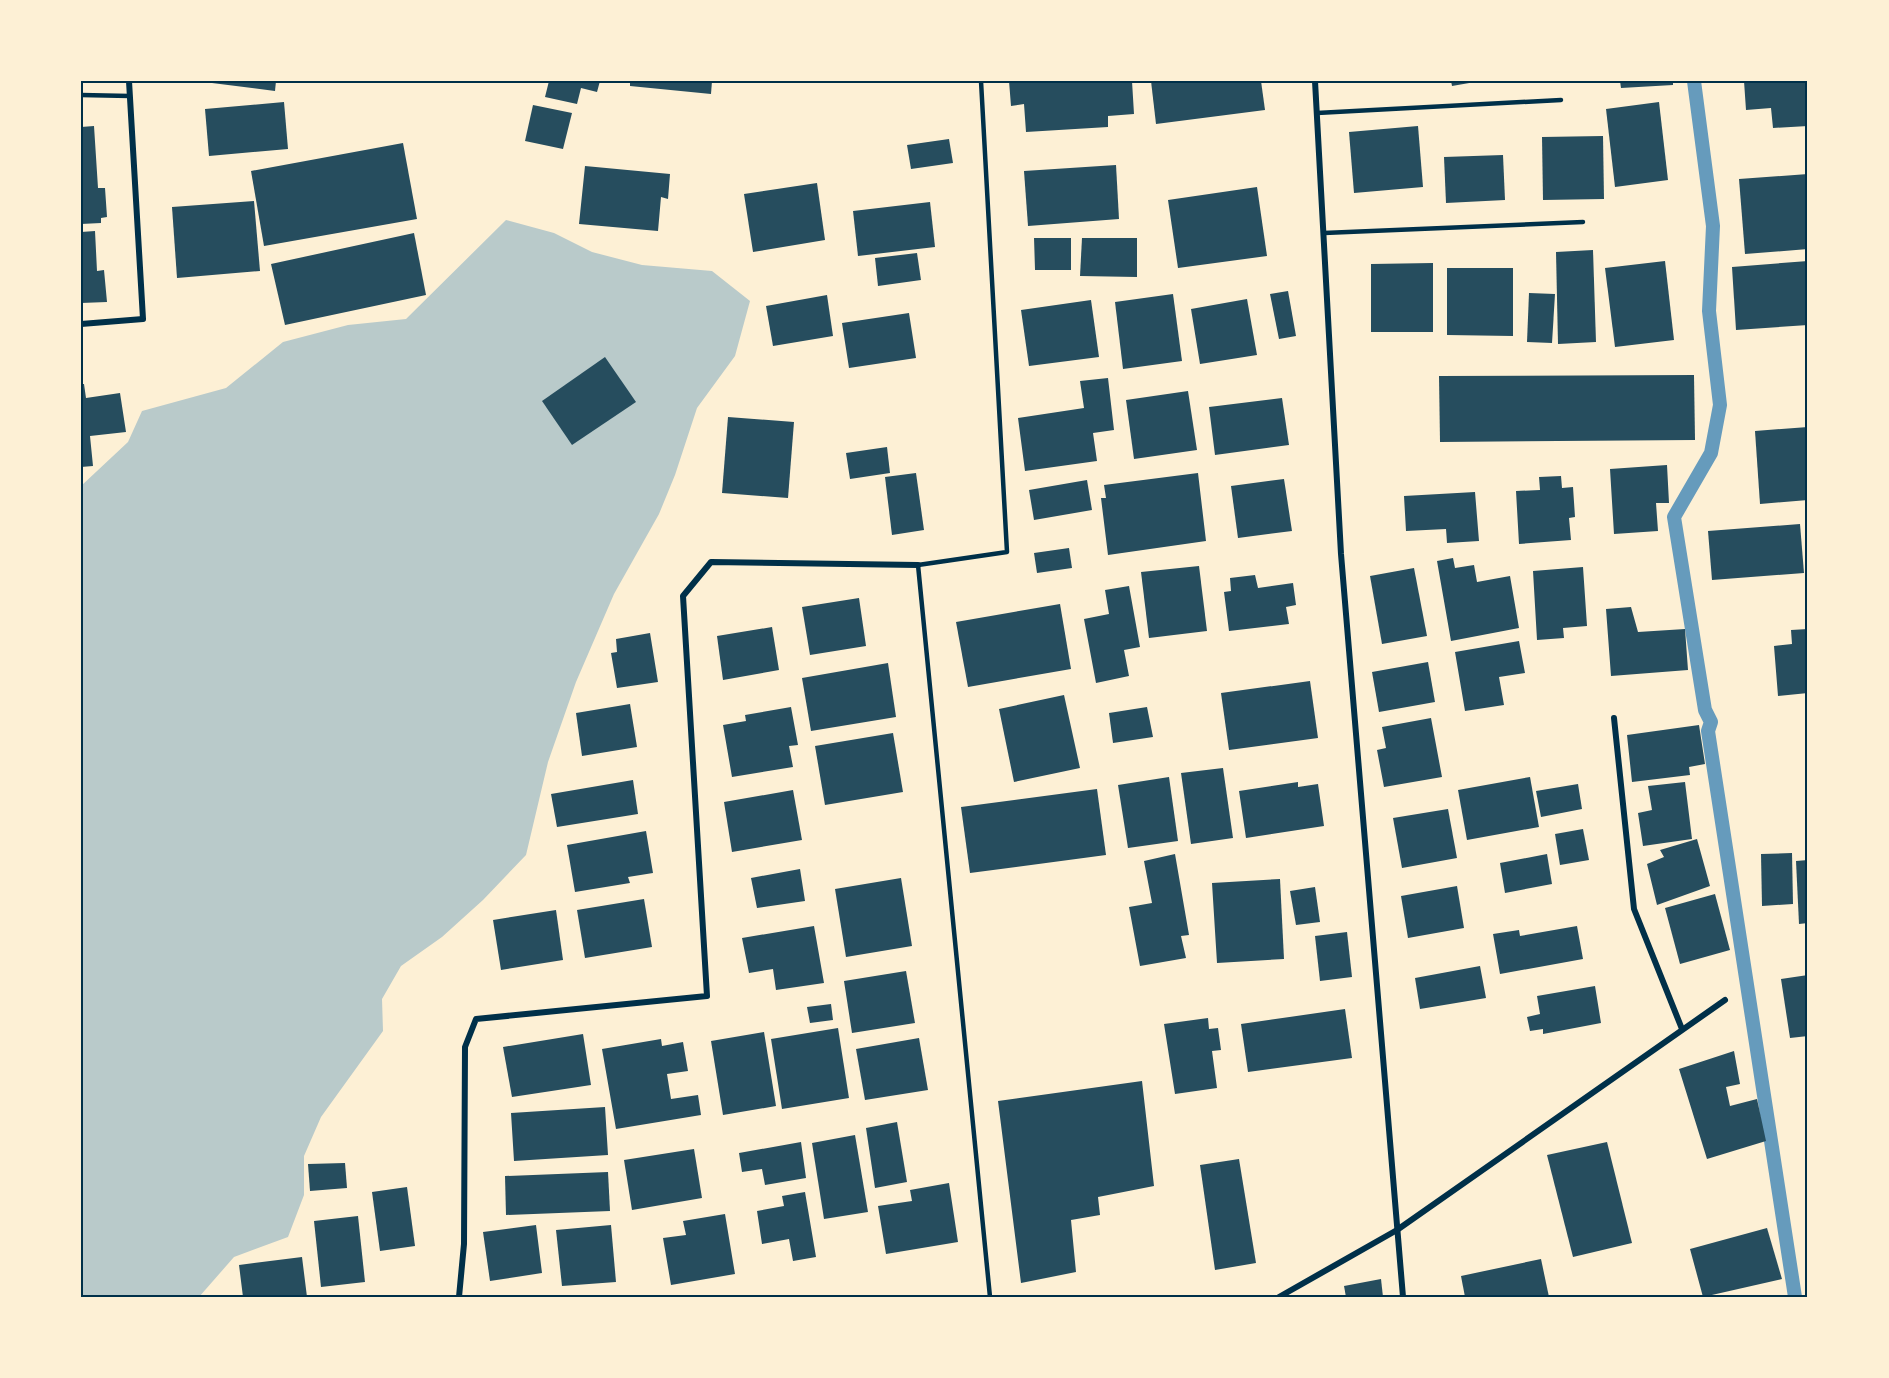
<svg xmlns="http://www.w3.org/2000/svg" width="1889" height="1378" viewBox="0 0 1889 1378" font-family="Poppins,sans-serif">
	<rect width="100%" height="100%" fill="#fdf0d5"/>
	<polygon fill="#b9caca" points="506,220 554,233 592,252 642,265 712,271 750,301 735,356 697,408 675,475 659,514 614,594 576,682 548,762 526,855 483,900 442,937 401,966 382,999 383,1031 321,1117 304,1156 304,1195 288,1237 234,1257 199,1297 81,1297 81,486 128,442 142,411 226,388 283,342 348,325 406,319"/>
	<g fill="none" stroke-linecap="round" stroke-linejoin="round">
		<polyline stroke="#669bbc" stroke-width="14" points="1694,81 1713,226 1709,311 1720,405 1711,453 1674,517 1705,710 1711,722 1708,731 1795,1297"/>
	</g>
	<g fill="#264d5e">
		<polygon points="196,81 276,81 275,91"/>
		<polygon points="549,81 600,81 597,92 581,88 577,104 545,97"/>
		<polygon points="630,81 712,81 711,94 630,86"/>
		<polygon points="1009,81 1132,81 1134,114 1108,116 1108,127 1026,132 1024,104 1011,106"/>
		<polygon points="1151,81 1261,81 1265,110 1156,124"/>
		<polygon points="1451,81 1475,81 1475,82 1452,86"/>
		<polygon points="1620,81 1673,81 1673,85 1621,88"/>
		<polygon points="1744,81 1808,81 1808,126 1773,128 1771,108 1746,110"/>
		<polygon points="284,102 288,149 209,156 205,109"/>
		<polygon points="1659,102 1668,180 1615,187 1606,109"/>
		<polygon points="533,105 572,113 563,149 525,141"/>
		<polygon points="94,126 98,188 105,188 107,217 101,218 101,223 81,224 81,127"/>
		<polygon points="1418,126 1423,187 1354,193 1349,132"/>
		<polygon points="1603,136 1604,199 1543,200 1542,137"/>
		<polygon points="949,139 953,163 911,169 907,145"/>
		<polygon points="403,143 417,219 264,246 251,171"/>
		<polygon points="1503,155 1505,200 1446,203 1444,157"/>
		<polygon points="1116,165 1119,219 1028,226 1024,171"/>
		<polygon points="585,166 670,174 668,199 661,197 658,231 579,224"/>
		<polygon points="1808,174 1808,249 1745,254 1739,179"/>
		<polygon points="817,183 825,240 753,252 744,194"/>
		<polygon points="1257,187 1267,256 1178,268 1168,200"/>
		<polygon points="254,201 260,271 177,278 172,207"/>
		<polygon points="930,202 935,247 858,256 853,211"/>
		<polygon points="95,231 97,271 104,270 107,302 81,303 81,232"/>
		<polygon points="414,233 426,295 285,325 271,264"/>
		<polygon points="1034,238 1071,238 1071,270 1035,270"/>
		<polygon points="1082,238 1137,238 1137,277 1080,276"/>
		<polygon points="1593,250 1596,342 1558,344 1556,252"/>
		<polygon points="917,253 921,280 878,286 875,258"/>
		<polygon points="1665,261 1674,340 1615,347 1605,268"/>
		<polygon points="1808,261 1808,325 1736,330 1732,267"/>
		<polygon points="1433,263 1433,332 1371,332 1371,264"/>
		<polygon points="1447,268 1513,268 1513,336 1447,335"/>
		<polygon points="1288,291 1296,336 1279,339 1270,294"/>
		<polygon points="1529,293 1555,294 1552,343 1527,342"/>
		<polygon points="1173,294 1182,361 1123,369 1115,302"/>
		<polygon points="827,295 833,336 773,346 766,306"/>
		<polygon points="1247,299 1257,355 1200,364 1191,309"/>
		<polygon points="1091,300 1099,357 1029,366 1021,310"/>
		<polygon points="909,313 916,358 849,368 842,323"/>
		<polygon points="605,357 636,402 572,445 542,401"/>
		<polygon points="1694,375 1695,440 1440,442 1439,376"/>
		<polygon points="1108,378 1114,430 1093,433 1097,461 1025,471 1018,418 1084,408 1080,381"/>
		<polygon points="81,384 84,384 86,398 120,393 126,432 90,436 93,466 81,467"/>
		<polygon points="1188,391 1197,450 1134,459 1126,400"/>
		<polygon points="1282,398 1289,445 1215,455 1209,407"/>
		<polygon points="728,417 794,422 788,498 722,493"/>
		<polygon points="1808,427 1808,500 1760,504 1755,431"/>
		<polygon points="887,447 890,473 850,479 846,453"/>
		<polygon points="1667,465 1669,503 1656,503 1658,531 1614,534 1610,469"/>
		<polygon points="916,473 924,530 892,535 885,477"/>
		<polygon points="1198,473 1206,541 1108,555 1101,498 1106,498 1104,485"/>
		<polygon points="1561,476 1562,488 1573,487 1575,517 1569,518 1571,540 1519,544 1516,491 1540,490 1539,477"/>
		<polygon points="1284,479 1292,531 1238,538 1231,486"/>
		<polygon points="1087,480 1092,510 1034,520 1029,490"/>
		<polygon points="1475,492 1479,541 1447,543 1446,529 1406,531 1404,496"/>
		<polygon points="1800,524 1804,573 1712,580 1708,531"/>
		<polygon points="1069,548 1072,568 1037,573 1034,553"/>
		<polygon points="1453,558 1455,568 1474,565 1477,582 1510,576 1519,628 1451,641 1437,561"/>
		<polygon points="1199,566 1207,631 1149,638 1141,572"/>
		<polygon points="1583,567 1587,626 1563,628 1564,638 1537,640 1533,571"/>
		<polygon points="1414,568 1427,636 1382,644 1370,576"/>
		<polygon points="1255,575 1258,588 1293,583 1296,605 1286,607 1289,624 1229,631 1224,592 1231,591 1230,578"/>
		<polygon points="1129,586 1140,647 1124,650 1129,676 1096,683 1084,619 1109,614 1105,590"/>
		<polygon points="859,598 866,646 810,655 802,607"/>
		<polygon points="1060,604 1071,669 968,687 956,622"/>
		<polygon points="1631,607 1638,632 1685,629 1688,670 1611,676 1606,609"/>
		<polygon points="772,627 779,670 723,680 717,636"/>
		<polygon points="1808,629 1808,693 1778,696 1774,646 1792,644 1791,630"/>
		<polygon points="650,633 658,682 617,688 611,653 617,652 616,639"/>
		<polygon points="1519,641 1525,673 1499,677 1504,705 1465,711 1455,652"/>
		<polygon points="1428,662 1435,702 1379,712 1372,672"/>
		<polygon points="888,663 896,717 811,731 802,678"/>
		<polygon points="1310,681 1318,738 1229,750 1221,693"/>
		<polygon points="1064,695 1080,768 1014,782 999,709"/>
		<polygon points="630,704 637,747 582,756 576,713"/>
		<polygon points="791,707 798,745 789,746 793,767 732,777 723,725 746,721 745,715"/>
		<polygon points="1147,707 1153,737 1113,743 1109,713"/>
		<polygon points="1431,718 1442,777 1384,787 1377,750 1386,748 1382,727"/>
		<polygon points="1699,725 1705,764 1689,767 1690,775 1632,782 1627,735"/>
		<polygon points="893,733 903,792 825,805 815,746"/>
		<polygon points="1223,768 1233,838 1191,844 1181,773"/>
		<polygon points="1169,777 1178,841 1128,848 1118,785"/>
		<polygon points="1530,777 1539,827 1467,840 1458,790"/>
		<polygon points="633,780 638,814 557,827 551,794"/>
		<polygon points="1298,782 1298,787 1318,784 1324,826 1246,838 1239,791"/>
		<polygon points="1685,782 1692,839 1643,846 1638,813 1652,810 1648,786"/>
		<polygon points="1578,784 1582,809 1541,817 1536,791"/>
		<polygon points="1097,789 1106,855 970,873 961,807"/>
		<polygon points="793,790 802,840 732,852 724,802"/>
		<polygon points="1448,809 1457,858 1402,868 1393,818"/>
		<polygon points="1583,829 1589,860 1560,865 1555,834"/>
		<polygon points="646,831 653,873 628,877 630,883 575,892 567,845"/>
		<polygon points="1697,839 1710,886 1657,905 1647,864 1664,857 1660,850"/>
		<polygon points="1792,853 1793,904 1762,906 1761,854"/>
		<polygon points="1175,854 1189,935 1181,936 1186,958 1140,966 1129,907 1152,903 1144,861"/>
		<polygon points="1547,854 1552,884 1505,893 1500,863"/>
		<polygon points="1808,860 1808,923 1799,924 1796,861"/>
		<polygon points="800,869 805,901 757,908 751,878"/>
		<polygon points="901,878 912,946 846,957 835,889"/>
		<polygon points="1280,879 1284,959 1217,963 1212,883"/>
		<polygon points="1457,886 1464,928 1408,938 1401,896"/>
		<polygon points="1315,887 1320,922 1296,925 1290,891"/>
		<polygon points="1715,894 1730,950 1680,964 1665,908"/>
		<polygon points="644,899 652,947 585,958 577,910"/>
		<polygon points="556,910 563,960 501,970 493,920"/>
		<polygon points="814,926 824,983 776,990 773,969 749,973 742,938"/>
		<polygon points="1577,926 1583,959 1500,974 1493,934 1519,930 1520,936"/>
		<polygon points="1347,932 1352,977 1320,981 1315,936"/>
		<polygon points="1480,966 1486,998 1420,1009 1415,978"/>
		<polygon points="906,971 915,1023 852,1033 844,981"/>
		<polygon points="1808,975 1808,1036 1790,1038 1781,979"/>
		<polygon points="1595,986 1601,1023 1543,1034 1543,1029 1530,1031 1527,1017 1540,1014 1537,996"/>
		<polygon points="831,1004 833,1020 810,1023 807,1007"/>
		<polygon points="1345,1009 1352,1058 1248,1072 1241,1024"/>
		<polygon points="1208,1018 1209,1029 1218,1028 1221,1050 1212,1051 1217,1088 1175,1094 1164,1024"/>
		<polygon points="838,1028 849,1098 782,1109 771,1039"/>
		<polygon points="764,1032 776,1106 723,1115 711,1041"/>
		<polygon points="583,1034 591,1085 512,1097 503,1047"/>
		<polygon points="919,1038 928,1090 865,1100 856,1049"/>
		<polygon points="661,1039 662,1046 683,1042 688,1071 667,1074 671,1099 698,1095 701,1115 616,1129 602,1049"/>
		<polygon points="1734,1051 1740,1084 1726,1087 1730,1106 1757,1099 1766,1141 1707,1159 1679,1069"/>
		<polygon points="1142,1081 1154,1186 1098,1197 1100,1215 1071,1220 1076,1272 1021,1283 998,1101"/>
		<polygon points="605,1107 608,1155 514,1161 511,1113"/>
		<polygon points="897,1122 907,1182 875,1188 866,1128"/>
		<polygon points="855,1135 868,1212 824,1219 812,1143"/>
		<polygon points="801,1142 806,1178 765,1185 762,1169 742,1172 739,1153"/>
		<polygon points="1607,1142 1632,1243 1573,1257 1547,1155"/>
		<polygon points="694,1149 702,1198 632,1210 624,1160"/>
		<polygon points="1239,1159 1256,1263 1215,1270 1200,1165"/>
		<polygon points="345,1163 347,1188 310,1191 308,1164"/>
		<polygon points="608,1172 610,1211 506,1215 505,1176"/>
		<polygon points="949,1183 958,1242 886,1254 878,1206 912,1201 910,1190"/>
		<polygon points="407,1187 415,1246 380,1251 372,1192"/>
		<polygon points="805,1192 816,1257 793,1261 789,1239 762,1244 757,1211 784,1206 782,1196"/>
		<polygon points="725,1214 735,1274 671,1285 663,1238 686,1235 683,1221"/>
		<polygon points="358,1216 365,1282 321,1287 314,1221"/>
		<polygon points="536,1225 542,1273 490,1281 483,1232"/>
		<polygon points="611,1225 616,1282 562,1286 556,1230"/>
		<polygon points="1767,1228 1782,1279 1703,1297 1690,1249"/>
		<polygon points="302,1257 307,1297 243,1297 239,1265"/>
		<polygon points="1541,1259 1549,1297 1465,1297 1461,1276"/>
		<polygon points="1381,1279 1383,1297 1346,1297 1344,1286"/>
	</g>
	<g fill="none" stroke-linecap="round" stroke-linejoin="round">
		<g stroke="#003049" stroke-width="4.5">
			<polyline points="981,81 1007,552 918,565 990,1297"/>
			<polyline points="81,95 130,96"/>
			<polyline points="1317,113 1561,100"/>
			<polyline points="1324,233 1583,222"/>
		</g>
		<g stroke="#003049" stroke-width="6">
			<polyline points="1315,81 1341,554 1403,1297"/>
			<polyline points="81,324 143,319 129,81"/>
			<polyline points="1614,718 1634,909 1682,1029"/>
			<polyline points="459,1297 464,1244 465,1047 476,1019 707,996 683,596 711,562 918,565"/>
			<polyline points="1279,1297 1397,1230 1725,1000"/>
		</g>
	</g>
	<rect width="1889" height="1378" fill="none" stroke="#fdf0d5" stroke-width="165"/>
	<rect x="82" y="82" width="1724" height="1214" fill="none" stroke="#003049" stroke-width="2"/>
</svg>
